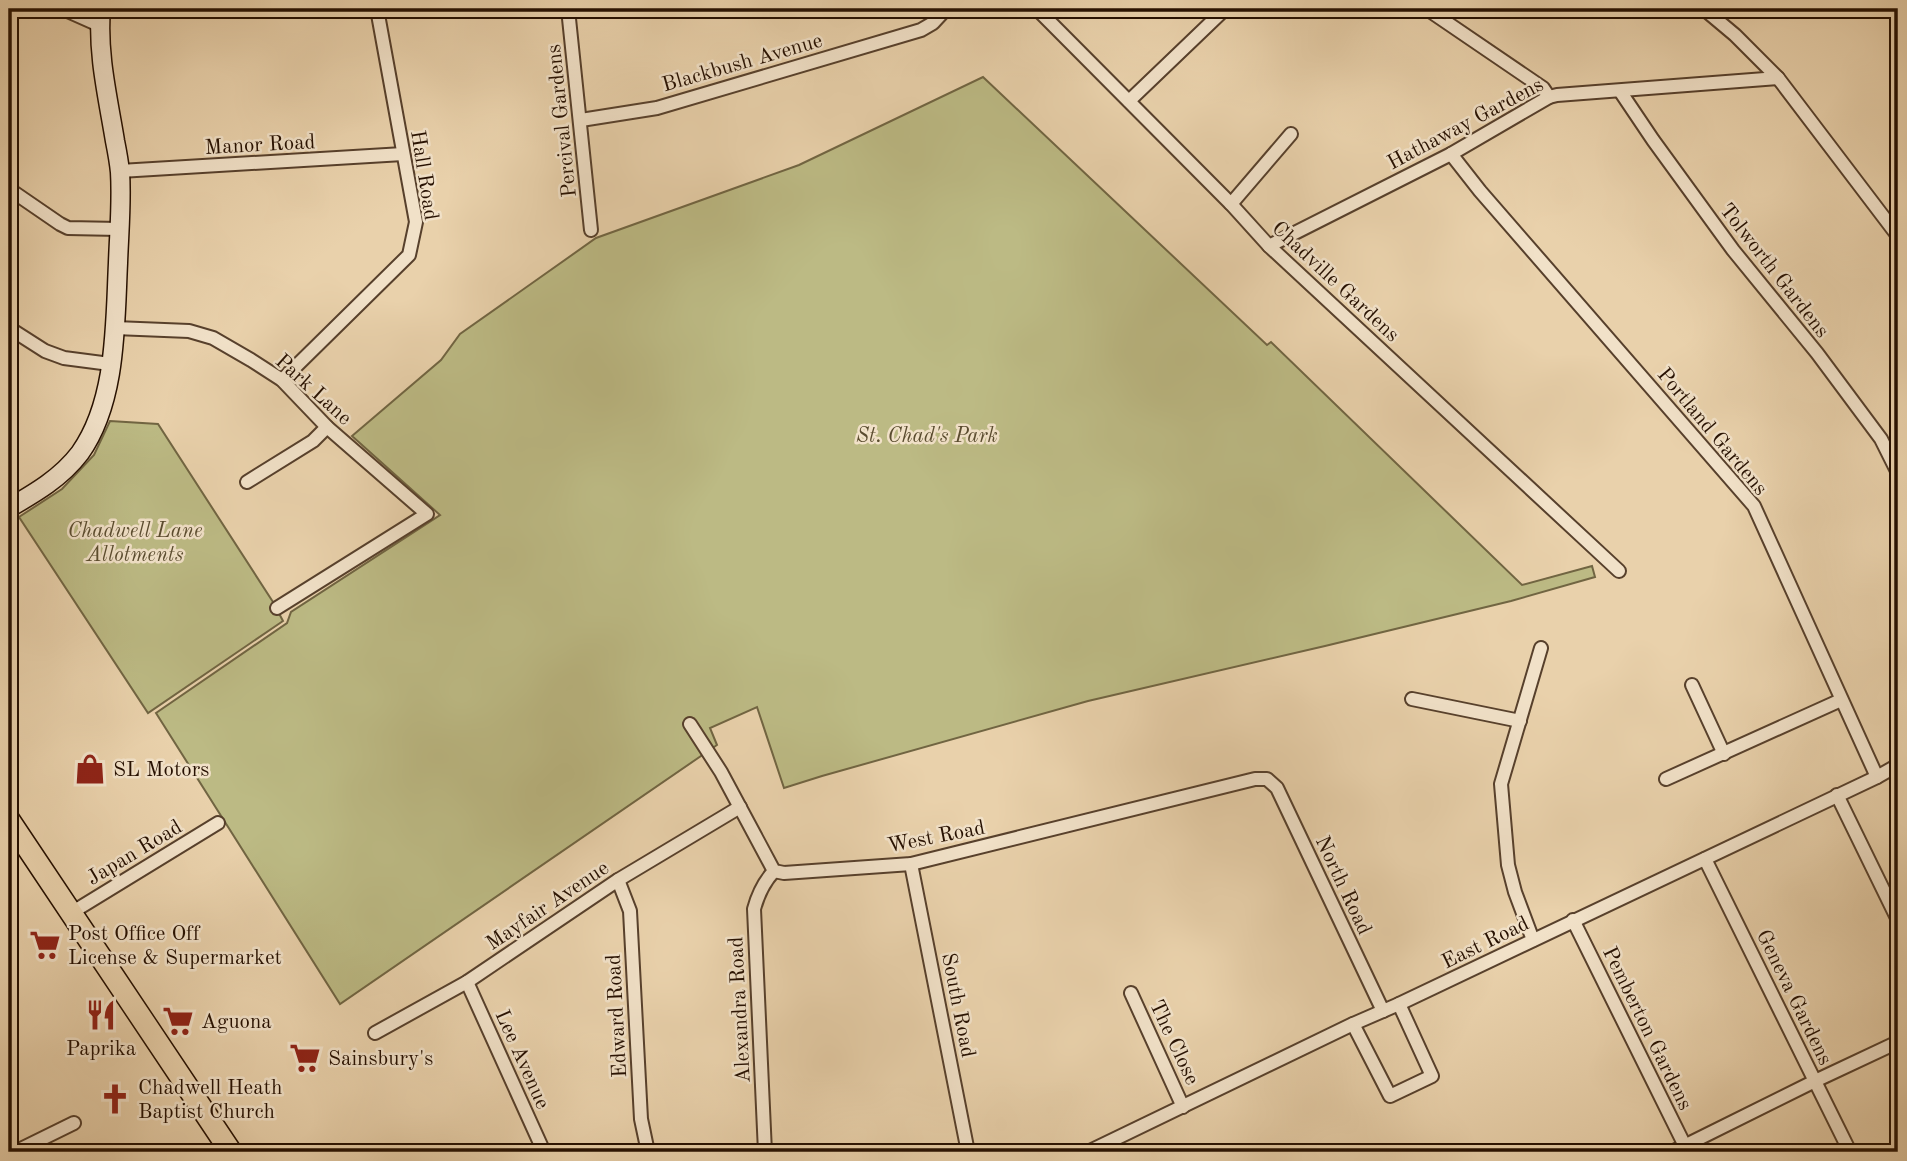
<svg xmlns="http://www.w3.org/2000/svg" width="1907" height="1161" viewBox="0 0 1907 1161" font-family="'Old Standard TT',serif">
	<rect width="100%" height="100%" fill="#e9d1ab"/>
	<filter id="stains"><feTurbulence type="fractalNoise" baseFrequency=".00286" numOctaves="4"/><feColorMatrix values="0 0 0 0 .2 0 0 0 0 .09 0 0 0 0 .02 0 0 0 .5 -.17"/></filter>
	<radialGradient id="worn" r=".72"><stop offset=".6" stop-color="#630" stop-opacity="0"/><stop offset="1" stop-color="#630" stop-opacity=".3"/></radialGradient>
	<g fill="#bcba84" stroke="#716542" stroke-width="2">
		<polygon points="983,77 1267,345 1271,342 1522,585 1592,566 1595,577 1511,601 1325,646 1088,701 822,776 784,788 757,707 710,728 717,745 340,1004 156,713 287,623 291,612 440,515 352,436 441,360 460,334 596,238 799,165"/>
		<polygon points="110,421 158,424 273,602 283,621 148,713 19,517 62,489 94,455"/>
	</g>
	<g fill="none" stroke-linecap="round" stroke-linejoin="round">
		<g stroke="#57402c" stroke-width="16">
			<g id="street">
				<polyline points="63,9 99,25"/>
				<polyline points="568,9 591,230"/>
				<polyline points="1037,9 1231,204 1269,246 1619,571"/>
				<polyline points="1427,9 1543,88 1549,97"/>
				<polyline points="1704,9 1735,35 1778,78 1898,236"/>
				<polyline points="1620,91 1653,140 1733,250 1817,353 1881,439 1898,473"/>
				<polyline points="1129,101 1225,9"/>
				<polyline points="581,120 657,108 921,30 933,23 946,9"/>
				<polyline points="1451,154 1480,191 1754,506 1877,777"/>
				<polyline points="120,171 403,154"/>
				<polyline points="9,189 60,224 68,228 119,229"/>
				<polyline points="1231,204 1291,134"/>
				<polyline points="1269,246 1451,154 1549,97 1557,95 1778,78"/>
				<polyline points="9,328 45,351 64,358 110,364"/>
				<polyline points="115,328 189,331 213,338 251,360 282,380 327,427 427,514 277,608"/>
				<polyline points="282,380 409,255 416,222 377,9"/>
				<polyline points="247,482 313,441 327,427"/>
				<polyline points="1692,685 1724,754"/>
				<polyline points="1412,699 1520,721"/>
				<polyline points="690,724 721,772 774,871 784,873 911,864 1255,779 1267,779 1277,788 1383,1011"/>
				<polyline points="1666,779 1841,700"/>
				<polyline points="1837,795 1898,920"/>
				<polyline points="1705,859 1850,1152"/>
				<polyline points="911,864 968,1152"/>
				<polyline points="618,880 630,911 641,1119 648,1152"/>
				<polyline points="71,913 218,823"/>
				<polyline points="1573,920 1688,1152"/>
				<polyline points="1533,940 1515,892 1508,865 1501,784 1541,648"/>
				<polyline points="467,982 544,1152"/>
				<polyline points="1131,993 1183,1107"/>
				<polyline points="1353,1024 1390,1096 1432,1076 1399,1004"/>
				<polyline points="375,1033 467,982 618,880 740,807"/>
				<polyline points="15,1152 74,1123"/>
				<path d="M 765,1152 L 754,909 C 758,894 763,883 774,871"/>
				<polyline points="1088,1152 1353,1024 1399,1004 1877,777 1898,765"/>
				<polyline points="1672,1152 1815,1081 1898,1042"/>
			</g>
		</g>
		<g stroke="#261001" stroke-width="21">
			<path id="secondary" d="M 9,508 C 35,493 61,478 80,453 C 117,401 115,324 118,263 C 119,233 122,202 120,172 C 119,162 117,151 115,141 C 108,98 97,53 101,9"/>
		</g>
		<g stroke="#261001" stroke-width="24">
			<polyline id="primary" points="9,820 231,1152"/>
		</g>
		<use href="#street" stroke="#f1e1c8" stroke-width="12"/>
		<use href="#secondary" stroke="#f1e1c8" stroke-width="18"/>
		<use href="#primary" stroke="#e9d1ab" stroke-width="21"/>
	</g>
	<defs>
		<g id="shop-bare" transform="scale(2.415)"><path d="M-5-2.5h2.3a2.7 3.5 0 0 1 5.4 0H5L5.5 6h-11ZM-1.5-2.5h3a1.5 2.3 0 0 0-3 0Z" fill="#8f2418" stroke="#f1e1c8" stroke-width="2.5" paint-order="stroke"/></g>
		<g id="supermarket-bare" transform="scale(2.415)"><path d="M-6-5.5h2.5l.6 2H6L4.5 2H-2.5L-4.4-4H-6ZM-1.5 3.2a1.3 1.3 0 1 0 .1 0ZM3 3.2a1.3 1.3 0 1 0 .1 0Z" fill="#8f2418" stroke="#f1e1c8" stroke-width="2.5" paint-order="stroke"/></g>
		<g id="restaurant-bare" transform="scale(2.415)"><path d="M-5-6h1v4h1v-4h1v4h1v-4h1v5L-1.5 .5V6h-2V.5L-5-1ZM5-6V6H3V1.5H1.5Q1.5-4 5-6Z" fill="#8f2418" stroke="#f1e1c8" stroke-width="2.5" paint-order="stroke"/></g>
		<g id="church-bare" transform="scale(2.415)"><path d="M-1.2-6h2.4v3.5h3.3v2.4h-3.3V6h-2.4V-.1h-3.3v-2.4h3.3Z" fill="#8f2418" stroke="#f1e1c8" stroke-width="2.5" paint-order="stroke"/></g>
	</defs>
	<g fill-rule="evenodd">
		<use href="#shop-bare" x="90" y="769"/>
		<use href="#supermarket-bare" x="45" y="945"/>
		<use href="#restaurant-bare" x="101" y="1015"/>
		<use href="#supermarket-bare" x="178" y="1021"/>
		<use href="#supermarket-bare" x="305" y="1058"/>
		<use href="#church-bare" x="115" y="1099"/>
	</g>
	<g text-anchor="middle" stroke-width="5" stroke-linejoin="round" paint-order="stroke">
		<g font-size="21" fill="#261001" stroke="#f1e1c8">
			<text transform="translate(742 62) rotate(-16)" y="7">Blackbush Avenue</text>
			<text transform="translate(561 121) rotate(-96)" y="7">Percival Gardens</text>
			<text transform="translate(1465 123) rotate(-28)" y="7">Hathaway Gardens</text>
			<text transform="translate(260 144) rotate(-3)" y="7">Manor Road</text>
			<text transform="translate(425 175) rotate(81)" y="7">Hall Road</text>
			<text transform="translate(1775 270) rotate(52)" y="7">Tolworth Gardens</text>
			<text transform="translate(1336 281) rotate(43)" y="7">Chadville Gardens</text>
			<text transform="translate(314 389) rotate(42)" y="7">Park Lane</text>
			<text transform="translate(1713 431) rotate(50)" y="7">Portland Gardens</text>
			<text transform="translate(936 836) rotate(-11)" y="7">West Road</text>
			<text transform="translate(134 852) rotate(-31)" y="7">Japan Road</text>
			<text transform="translate(1344 885) rotate(65)" y="7">North Road</text>
			<text transform="translate(547 905) rotate(-34)" y="7">Mayfair Avenue</text>
			<text transform="translate(1485 942) rotate(-26)" y="7">East Road</text>
			<text transform="translate(1795 997) rotate(64)" y="7">Geneva Gardens</text>
			<text transform="translate(959 1005) rotate(79)" y="7">South Road</text>
			<text transform="translate(739 1010) rotate(-93)" y="7">Alexandra Road</text>
			<text transform="translate(616 1016) rotate(-93)" y="7">Edward Road</text>
			<text transform="translate(1648 1028) rotate(64)" y="7">Pemberton Gardens</text>
			<text transform="translate(1175 1042) rotate(65)" y="7">The Close</text>
			<text transform="translate(523 1059) rotate(66)" y="7">Lee Avenue</text>
		</g>
		<g font-size="21" font-style="italic" fill="#5a4c2f" stroke="#f1e1c8">
			<text x="927" y="442">St. Chad's Park</text>
			<text x="135" y="537">Chadwell Lane<tspan x="135" dy="24">Allotments</tspan></text>
		</g>
		<g font-size="21" fill="#261001" stroke="#f1e1c8" text-anchor="start">
			<text x="113" y="776">SL Motors</text>
			<text x="68" y="940">Post Office Off<tspan x="68" dy="24">License &amp; Supermarket</tspan></text>
			<text x="201" y="1028">Aguona</text>
			<text x="101" y="1055" text-anchor="middle">Paprika</text>
			<text x="328" y="1065">Sainsbury's</text>
			<text x="138" y="1094">Chadwell Heath<tspan x="138" dy="24">Baptist Church</tspan></text>
		</g>
	</g>
	<rect width="1907" height="1161" fill="none" stroke="#e9d1ab" stroke-width="35"/>
	<rect x="10" y="10" width="1886" height="1140" fill="none" stroke="#261001" stroke-width="3.5"/>
	<rect x="18" y="18" width="1872" height="1126" fill="none" stroke="#261001" stroke-width="2"/>
	<rect width="100%" height="100%" filter="url(#stains)"/>
	<rect width="100%" height="100%" fill="url(#worn)"/>
</svg>
